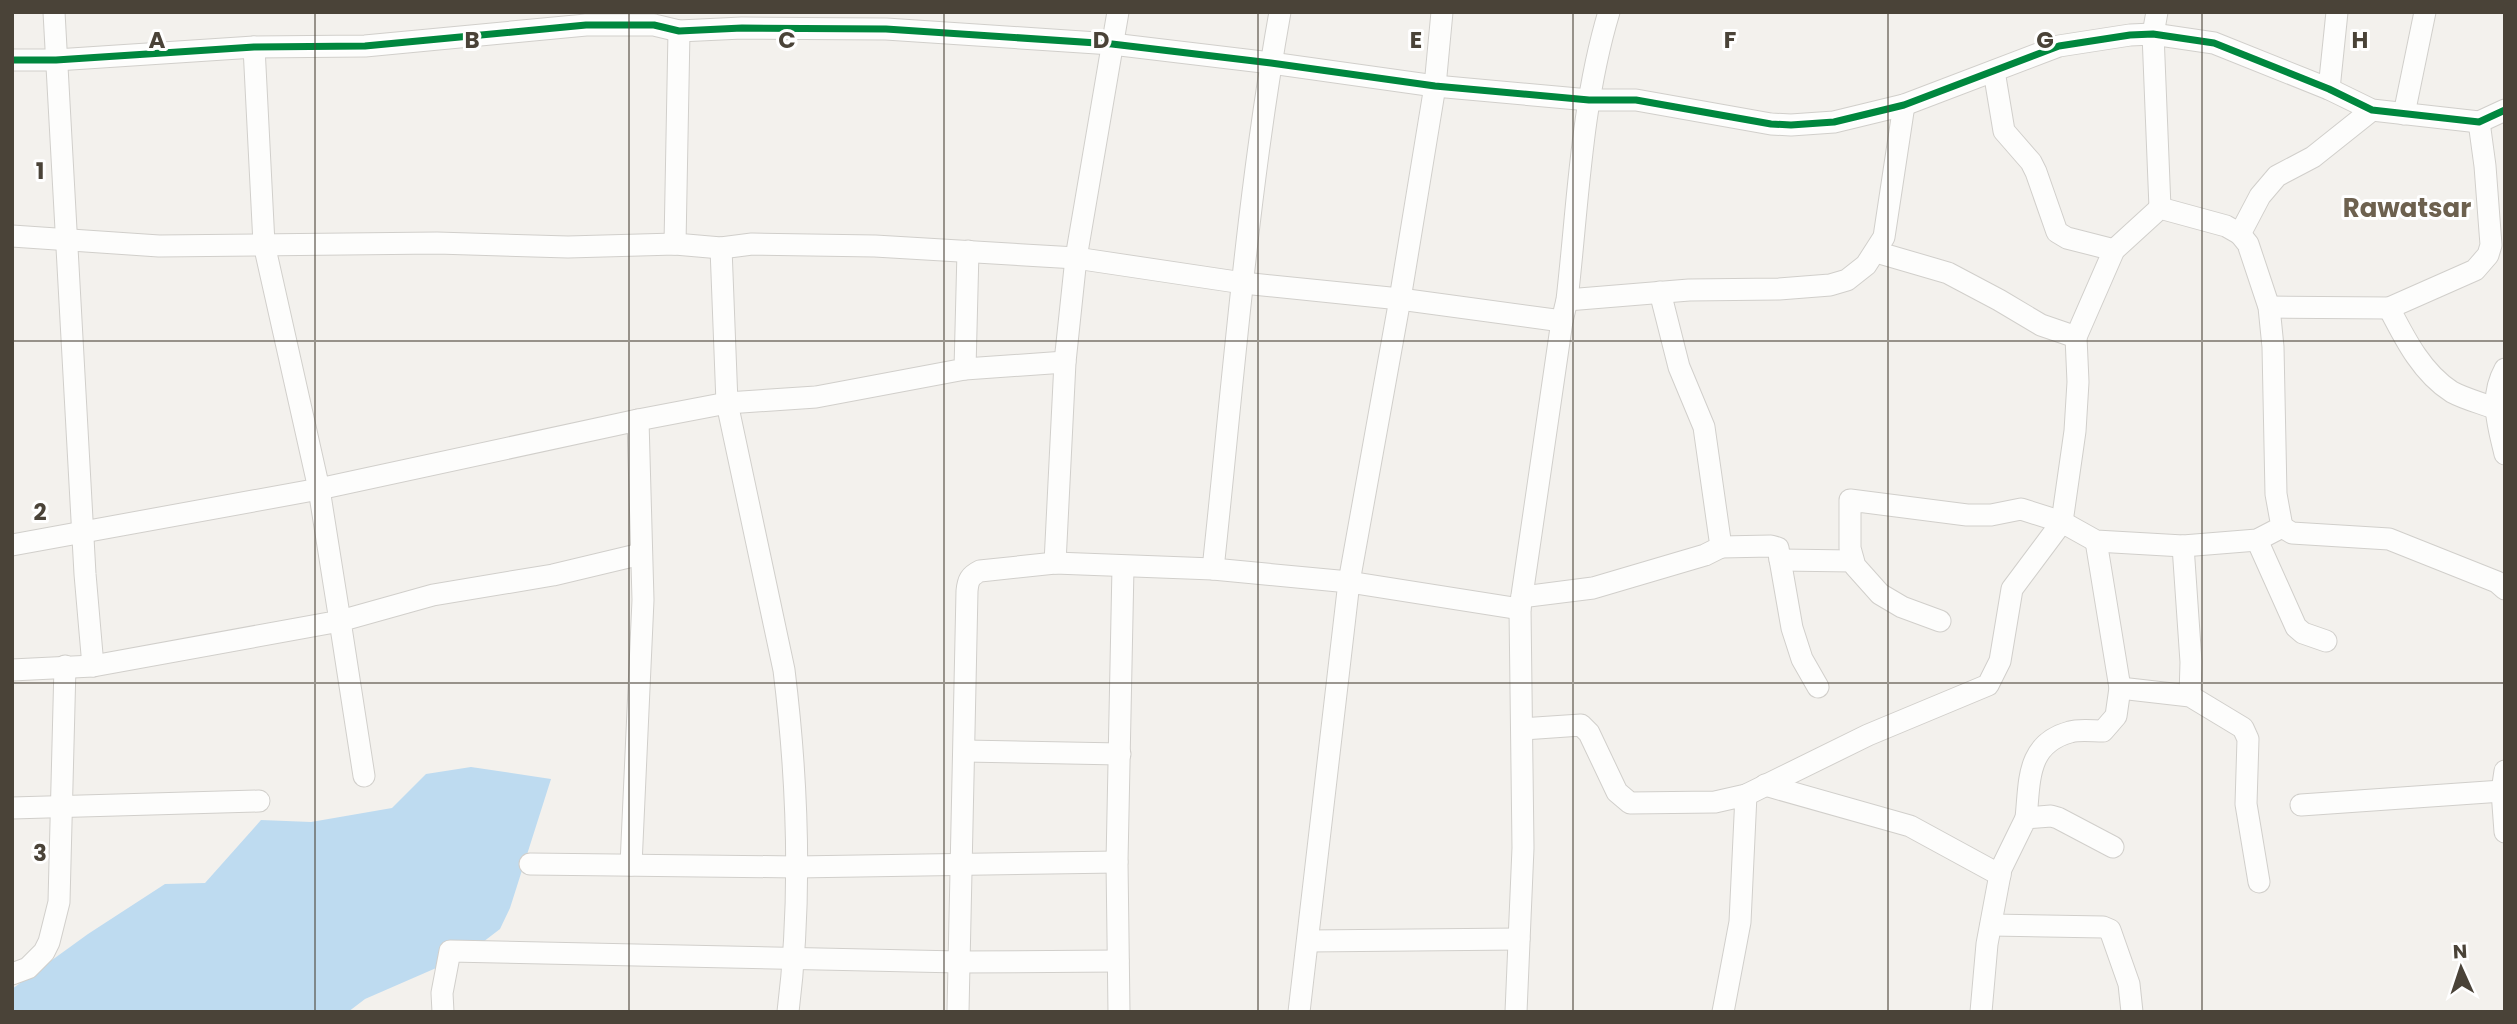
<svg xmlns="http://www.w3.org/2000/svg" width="2517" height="1024" viewBox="0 0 2517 1024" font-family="Poppins,sans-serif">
	<rect width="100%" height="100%" fill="#f3f1ed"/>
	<polygon fill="#bedbf0" points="471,767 551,779 510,908 500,929 466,955 365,999 348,1012 12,1012 12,989 88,934 165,884 205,883 261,820 311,822 392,808 426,774"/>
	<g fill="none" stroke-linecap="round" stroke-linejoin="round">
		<g stroke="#d1cfcb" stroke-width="23">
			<g id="street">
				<polyline points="54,12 85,574 93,666"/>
				<polyline points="2157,12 2153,34 2160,208"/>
				<polyline points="12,60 56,60 254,47 365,46 586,25 654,25 679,31 742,28 886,29 1112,44 1271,63 1435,86 1589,100 1636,100 1771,124 1791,125 1834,122 1904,105 2059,46 2130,35 2153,34 2214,43 2329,89 2372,110 2479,122 2505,110"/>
				<polyline points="1994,71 2004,131 2031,162 2036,172 2057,232 2067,238 2114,250"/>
				<polyline points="2329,89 2337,12"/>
				<polyline points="2404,114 2425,12"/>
				<polyline points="12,236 159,246 437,243 568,247 675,244 721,248 752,244 875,246 1076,258 1243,283 1400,299 1562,321"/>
				<polyline points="675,244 679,31"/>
				<path d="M 721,248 L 727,403 L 784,670 C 798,783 802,899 788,1012"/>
				<polyline points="1876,252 1948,273 1999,300 2041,325 2076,337"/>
				<polyline points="1567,300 1689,290 1779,289 1830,285 1847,280 1866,265 1884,237 1904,105"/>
				<polyline points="2269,307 2389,308 2475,270 2488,255 2491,245 2485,166 2479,122"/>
				<path d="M 2389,308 C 2405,339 2422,373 2452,392 C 2465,399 2481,403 2494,408"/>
				<polyline points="965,369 1065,362"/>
				<path d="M 2505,369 C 2489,398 2498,424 2505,454"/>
				<polyline points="2282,527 2292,533 2389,539 2497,582 2505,589"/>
				<polyline points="2257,540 2296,627 2303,633 2326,641"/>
				<polyline points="12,545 319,489 638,420 727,403 816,397 965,369 968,251"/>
				<polyline points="2183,546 2191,662 2190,696"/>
				<polyline points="1721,547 1771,546 1778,548 1792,628 1802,659 1818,687"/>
				<polyline points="1780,560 1853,561"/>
				<polyline points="1055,563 1065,362 1076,258 1118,12"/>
				<path d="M 1213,569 C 1233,383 1247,196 1280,12"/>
				<polyline points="1522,597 1593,588 1705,555 1721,547 1704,427 1679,367 1660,292"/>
				<polyline points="1940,621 1902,607 1880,594 1855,566 1850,548 1850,500 1967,515 1991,515 2021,509 2062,522 2096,541 2183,546 2257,540 2282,527 2276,494 2273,347 2269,307 2248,244 2240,234"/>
				<polyline points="12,670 93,666 340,621 319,489 264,244 254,47"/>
				<polyline points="2120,688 2190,696 2243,728 2248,739 2246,804 2259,882"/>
				<polyline points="1522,729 1581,725 1589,733 1617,792 1630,803 1715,802 1746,795 1740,922 1723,1012"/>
				<polyline points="965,751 1120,754"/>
				<polyline points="2505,771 2502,791 2505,832"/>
				<polyline points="364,776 340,621 433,595 553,575 641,554"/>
				<polyline points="1765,785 1910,826 2000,875"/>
				<polyline points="1746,795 1868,735 1988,685 2000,661 2012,589 2062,522 2075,431 2078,382 2076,337 2114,250 2160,208 2226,226 2240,234 2260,196 2277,176 2313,157 2372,110"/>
				<polyline points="2301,805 2502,791"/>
				<polyline points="12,808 259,801"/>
				<path d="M 2026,818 C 2030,781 2026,744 2070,732 C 2079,729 2093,731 2103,731 L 2116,716 L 2120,688 L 2096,541"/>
				<polyline points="530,864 796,867 1117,862"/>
				<polyline points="631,865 643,600 638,420"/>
				<polyline points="1991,925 2103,927 2110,930 2129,984 2132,1012"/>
				<polyline points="1308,941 1519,939"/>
				<polyline points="12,974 28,968 44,952 49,942 59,902 65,666"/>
				<polyline points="443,1012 442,993 450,951 959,962 1118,961"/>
				<path d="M 958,1012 L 967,591 C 968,580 970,576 980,571 L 1055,563 L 1213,569 L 1349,582 L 1520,609"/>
				<polyline points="1119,1012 1117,862 1123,567"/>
				<polyline points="1299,1012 1349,582 1400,299 1435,86 1442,12"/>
				<path d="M 1516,1012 L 1523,848 L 1520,609 L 1562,321 L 1567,300 C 1578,204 1581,105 1609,12"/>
				<polyline points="1981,1012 1987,944 2001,869 2026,818 2051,816 2058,818 2113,847"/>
			</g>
		</g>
		<use href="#street" stroke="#fdfdfc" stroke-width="21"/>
		<g stroke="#fff" stroke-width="11">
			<polyline id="cycleway" points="12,60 56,60 254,47 365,46 586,25 654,25 679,31 742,28 886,29 1112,44 1271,63 1435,86 1589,100 1636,100 1771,124 1791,125 1834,122 1904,105 2059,46 2130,35 2153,34 2214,43 2329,89 2372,110 2479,122 2505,110"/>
		</g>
		<use href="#cycleway" stroke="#00873e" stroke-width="7"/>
	</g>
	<path fill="none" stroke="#4a4338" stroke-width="2" stroke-opacity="0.55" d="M 315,12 L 315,1012M 629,12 L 629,1012M 944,12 L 944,1012M 1258,12 L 1258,1012M 1573,12 L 1573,1012M 1888,12 L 1888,1012M 2202,12 L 2202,1012M 12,341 L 2505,341M 12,683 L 2505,683"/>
	<g text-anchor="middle" stroke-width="6" stroke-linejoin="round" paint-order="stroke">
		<g font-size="26" font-weight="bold" fill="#6d614f" stroke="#fff">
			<text x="2407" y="217">Rawatsar</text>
		</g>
	</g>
	<g font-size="23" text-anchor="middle" font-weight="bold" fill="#4a4338" stroke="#fff" stroke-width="6" stroke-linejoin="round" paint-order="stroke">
		<text x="157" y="48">A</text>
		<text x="472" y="48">B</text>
		<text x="787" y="48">C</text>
		<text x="1101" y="48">D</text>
		<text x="1416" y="48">E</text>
		<text x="1730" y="48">F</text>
		<text x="2045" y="48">G</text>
		<text x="2360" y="48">H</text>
		<text x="40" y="179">1</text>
		<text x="40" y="520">2</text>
		<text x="40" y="861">3</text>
	</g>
	<rect width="2517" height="1024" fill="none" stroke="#4a4338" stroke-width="28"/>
	<g transform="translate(2461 968) rotate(357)" stroke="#ffffff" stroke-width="5" paint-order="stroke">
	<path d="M0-5L12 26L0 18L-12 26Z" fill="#4a4338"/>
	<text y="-10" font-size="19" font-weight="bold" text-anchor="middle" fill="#4a4338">N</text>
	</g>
</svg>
